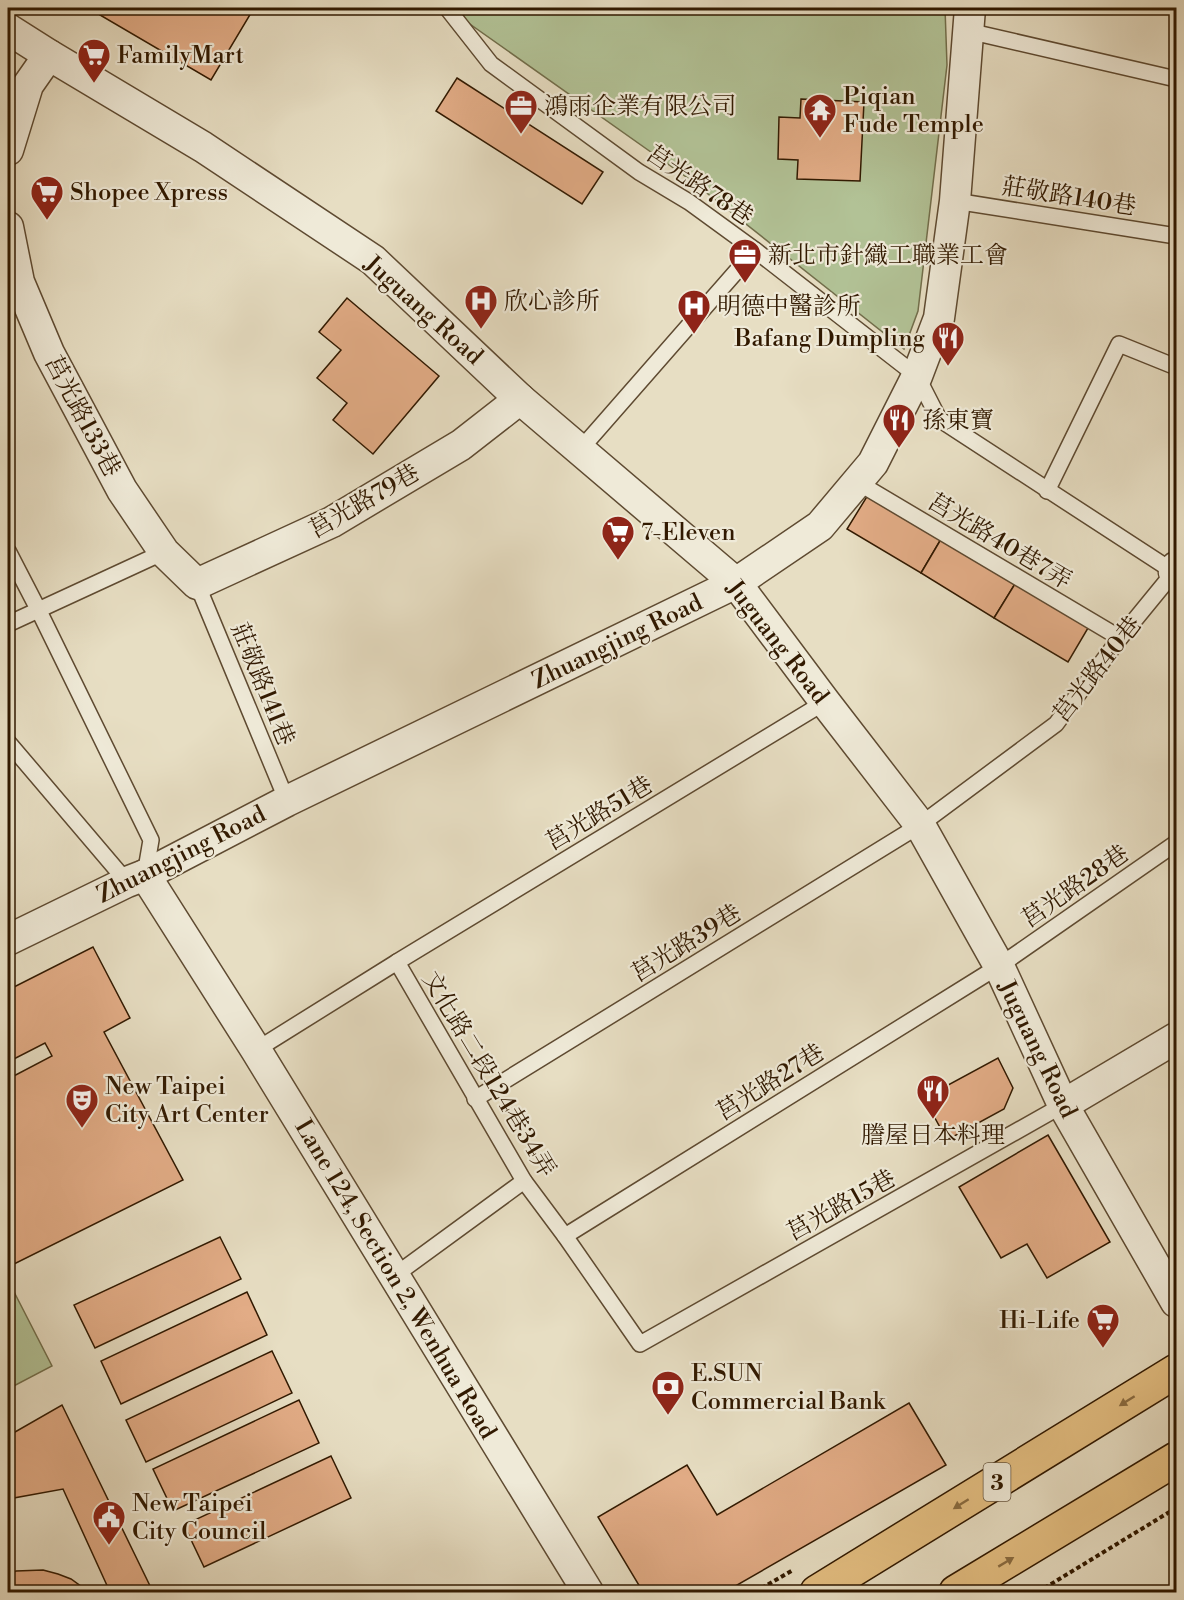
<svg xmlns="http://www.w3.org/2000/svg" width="1184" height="1600" viewBox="0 0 1184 1600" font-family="'Libre Bodoni','Noto Serif TC',serif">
	<rect width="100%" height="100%" fill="#e7dec3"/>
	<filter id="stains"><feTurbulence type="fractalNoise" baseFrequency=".00333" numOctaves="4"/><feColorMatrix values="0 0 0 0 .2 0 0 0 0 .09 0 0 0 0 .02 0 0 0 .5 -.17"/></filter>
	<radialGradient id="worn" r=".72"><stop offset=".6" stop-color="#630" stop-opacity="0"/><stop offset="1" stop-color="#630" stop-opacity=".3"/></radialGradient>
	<g fill="#b2c296" stroke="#726e4b" stroke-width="1.5">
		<polygon points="459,8 945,8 947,65 918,311 904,349 689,179 467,22"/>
		<polygon points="11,1286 52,1366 8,1389 8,1288"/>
	</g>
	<g fill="#e2ac86" stroke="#311900" stroke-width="1.5">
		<polygon points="105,8 254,8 211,80 100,15"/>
		<polygon points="457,78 603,172 582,204 436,111"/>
		<polygon points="801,99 864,102 860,181 797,179 798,160 778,159 779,117 800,118"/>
		<polygon points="347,298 439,376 373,454 333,420 347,403 317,378 341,350 319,332"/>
		<polygon points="871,490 944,534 921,573 847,529"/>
		<polygon points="944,534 1018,579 994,618 921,573"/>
		<polygon points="1018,579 1091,623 1068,662 994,618"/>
		<polygon points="93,947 130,1018 104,1032 183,1180 8,1267 8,1079 52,1056 45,1043 8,1062 8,990"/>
		<polygon points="998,1058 1013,1088 1004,1109 947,1140 924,1098"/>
		<polygon points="1048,1135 1110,1242 1047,1278 1027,1244 1001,1258 959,1187"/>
		<polygon points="220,1237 241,1279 95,1348 74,1305"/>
		<polygon points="247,1292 267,1335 121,1404 101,1361"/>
		<polygon points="272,1351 292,1393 146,1462 126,1420"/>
		<polygon points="299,1400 319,1443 173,1511 153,1469"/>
		<polygon points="909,1403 946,1465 725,1592 643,1592 598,1517 687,1465 717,1515"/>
		<polygon points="62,1405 153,1592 110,1592 63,1489 8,1499 8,1436"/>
		<polygon points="331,1456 351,1498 204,1567 184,1525"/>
		<polygon points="43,1570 58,1574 71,1579 89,1592 8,1592 8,1575 16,1571"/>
	</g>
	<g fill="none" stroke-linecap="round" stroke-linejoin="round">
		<g stroke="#5e4a31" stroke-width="18">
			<g id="lane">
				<polyline points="447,8 491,64 639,172 689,202 755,250 579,451"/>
				<polyline points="968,31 1176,79"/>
				<polyline points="955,201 1176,236"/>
				<polyline points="857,482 1120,638"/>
				<polyline points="1047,491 1119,344 1176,367"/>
				<polyline points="8,551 38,609 151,840 145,875"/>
				<polyline points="197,584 287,801"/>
				<polyline points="8,624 164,552"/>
				<polyline points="8,742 127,882"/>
				<polyline points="397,962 825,702"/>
				<polyline points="256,1050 397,962 524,1181 565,1236 640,1344 1063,1105"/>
				<polyline points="475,1099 920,825 1056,724 1120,638 1174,572 939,419 917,376 755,250"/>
				<polyline points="565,1236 999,966 1176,843"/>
				<polyline points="394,1276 524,1181"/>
			</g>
		</g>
		<g stroke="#5e4a31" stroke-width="33">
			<g id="street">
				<polyline points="8,29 49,55 203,147 373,260 520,399 736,583 825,702 920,825 999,966 1063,1105 1176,1302"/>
				<polyline points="8,150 28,85 49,55"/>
				<polyline points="8,227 19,282 49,353 122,490 164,552 197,584 332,522 461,445 520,399"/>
				<polyline points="1176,567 1174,572 1176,574"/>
				<polyline points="145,875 256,1050 588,1592"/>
				<polyline points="8,940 127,882 145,875 287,801 736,583 820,526 873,463 917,376 939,318 955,201 970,8"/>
				<polyline points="1063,1105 1176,1038"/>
			</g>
		</g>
		<g stroke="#311900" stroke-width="36">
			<g id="primary">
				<polyline points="817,1592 1176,1371"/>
				<polyline points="956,1592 1176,1459"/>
			</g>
		</g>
		<g stroke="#311900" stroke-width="4" stroke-dasharray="4.5 3" stroke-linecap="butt">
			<polyline points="755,1592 793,1570"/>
			<polyline points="1038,1592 1176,1508"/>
		</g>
		<use href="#lane" stroke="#efead8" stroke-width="15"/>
		<use href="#street" stroke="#efead8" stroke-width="30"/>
		<use href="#primary" stroke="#e4bf82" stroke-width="33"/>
	</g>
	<defs><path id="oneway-solid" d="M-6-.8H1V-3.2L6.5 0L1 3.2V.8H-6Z" transform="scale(1.5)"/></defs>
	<g fill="#8a6c41">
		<use href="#oneway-solid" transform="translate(1127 1401) rotate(148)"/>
		<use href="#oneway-solid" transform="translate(961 1504) rotate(148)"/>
		<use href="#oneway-solid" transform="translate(1006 1562) rotate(-31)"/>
	</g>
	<defs>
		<g id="supermarket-pin" transform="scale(1.725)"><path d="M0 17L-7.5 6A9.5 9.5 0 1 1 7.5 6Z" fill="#8f2418" stroke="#efead8"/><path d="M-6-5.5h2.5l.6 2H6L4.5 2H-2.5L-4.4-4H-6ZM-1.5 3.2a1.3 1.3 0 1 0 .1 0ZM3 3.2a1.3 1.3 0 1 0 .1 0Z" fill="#fff"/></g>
		<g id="office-pin" transform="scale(1.725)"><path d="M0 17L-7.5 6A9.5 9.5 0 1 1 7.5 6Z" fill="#8f2418" stroke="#efead8"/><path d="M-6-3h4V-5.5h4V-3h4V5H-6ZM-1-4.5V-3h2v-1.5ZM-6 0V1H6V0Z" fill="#fff"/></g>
		<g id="temple-pin" transform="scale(1.725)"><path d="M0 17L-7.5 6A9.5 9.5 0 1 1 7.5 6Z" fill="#8f2418" stroke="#efead8"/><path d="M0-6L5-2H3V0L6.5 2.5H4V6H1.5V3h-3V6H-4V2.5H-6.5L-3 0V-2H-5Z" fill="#fff"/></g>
		<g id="hospital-pin" transform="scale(1.725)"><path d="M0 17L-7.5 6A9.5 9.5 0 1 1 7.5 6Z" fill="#8f2418" stroke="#efead8"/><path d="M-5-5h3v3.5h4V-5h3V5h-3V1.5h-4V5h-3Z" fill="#fff"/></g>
		<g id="restaurant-pin" transform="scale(1.725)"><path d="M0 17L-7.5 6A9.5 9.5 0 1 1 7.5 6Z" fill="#8f2418" stroke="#efead8"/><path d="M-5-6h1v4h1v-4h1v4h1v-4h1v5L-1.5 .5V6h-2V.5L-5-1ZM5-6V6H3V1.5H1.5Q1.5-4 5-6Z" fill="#fff"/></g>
		<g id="theatre-pin" transform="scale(1.725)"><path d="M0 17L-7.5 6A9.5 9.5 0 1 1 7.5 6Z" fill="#8f2418" stroke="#efead8"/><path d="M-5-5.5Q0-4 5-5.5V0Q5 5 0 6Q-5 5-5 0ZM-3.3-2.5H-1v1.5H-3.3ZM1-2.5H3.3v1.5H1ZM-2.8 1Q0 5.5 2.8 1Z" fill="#fff"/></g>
		<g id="bank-pin" transform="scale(1.725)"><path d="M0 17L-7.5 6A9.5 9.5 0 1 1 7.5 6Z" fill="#8f2418" stroke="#efead8"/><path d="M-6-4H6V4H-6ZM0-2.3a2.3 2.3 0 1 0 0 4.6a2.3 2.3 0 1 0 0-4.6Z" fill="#fff"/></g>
		<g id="civic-pin" transform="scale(1.725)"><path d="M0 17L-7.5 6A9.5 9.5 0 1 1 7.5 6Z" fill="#8f2418" stroke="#efead8"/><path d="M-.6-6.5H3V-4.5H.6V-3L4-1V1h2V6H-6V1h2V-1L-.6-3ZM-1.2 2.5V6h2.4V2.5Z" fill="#fff"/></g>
	</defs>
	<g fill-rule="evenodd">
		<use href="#supermarket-pin" x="94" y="55"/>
		<use href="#office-pin" x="521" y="106"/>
		<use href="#temple-pin" x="820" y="110"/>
		<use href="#supermarket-pin" x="47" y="192"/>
		<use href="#office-pin" x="745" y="255"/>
		<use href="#hospital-pin" x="481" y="301"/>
		<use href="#hospital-pin" x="694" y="306"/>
		<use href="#restaurant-pin" x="948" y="338"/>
		<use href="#restaurant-pin" x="899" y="420"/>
		<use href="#supermarket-pin" x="618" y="532"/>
		<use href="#restaurant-pin" x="933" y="1091"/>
		<use href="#theatre-pin" x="82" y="1100"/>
		<use href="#supermarket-pin" x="1103" y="1320"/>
		<use href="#bank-pin" x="668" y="1387"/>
		<use href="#civic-pin" x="109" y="1517"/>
	</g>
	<g text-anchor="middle" stroke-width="4.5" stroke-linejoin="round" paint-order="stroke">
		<rect fill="#efead8" stroke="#6a5841" stroke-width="1.5" x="983.5" y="1463" width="27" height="38" rx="4.5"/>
		<g font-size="22" font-weight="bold" fill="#311900">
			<text x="997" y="1490">3</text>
		</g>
		<g font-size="24" fill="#311900" stroke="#efead8" text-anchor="start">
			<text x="117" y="63">FamilyMart</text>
			<text x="843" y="104">Piqian<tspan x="843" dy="28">Fude Temple</tspan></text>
			<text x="544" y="114">鴻雨企業有限公司</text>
			<text x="70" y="200">Shopee Xpress</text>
			<text x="768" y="263">新北市針織工職業工會</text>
			<text x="504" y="309">欣心診所</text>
			<text x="717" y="314">明德中醫診所</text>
			<text x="925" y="346" text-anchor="end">Bafang Dumpling</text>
			<text x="922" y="428">孫東寶</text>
			<text x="641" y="540">7-Eleven</text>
			<text x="105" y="1094">New Taipei<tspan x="105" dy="28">City Art Center</tspan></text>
			<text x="933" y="1143" text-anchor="middle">謄屋日本料理</text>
			<text x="1080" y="1328" text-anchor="end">Hi-Life</text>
			<text x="691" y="1381">E.SUN<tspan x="691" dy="28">Commercial Bank</tspan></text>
			<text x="132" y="1511">New Taipei<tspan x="132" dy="28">City Council</tspan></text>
		</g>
		<g font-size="24" fill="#311900" stroke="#efead8">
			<text transform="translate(700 185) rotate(34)" y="8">莒光路78巷</text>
			<text transform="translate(1069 196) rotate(9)" y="8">莊敬路140巷</text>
			<text transform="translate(424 310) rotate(42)" y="8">Juguang Road</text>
			<text transform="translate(83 416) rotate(62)" y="8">莒光路133巷</text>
			<text transform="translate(364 501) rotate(-30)" y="8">莒光路79巷</text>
			<text transform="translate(1000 541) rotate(31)" y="8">莒光路40巷7弄</text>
			<text transform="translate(617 641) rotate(-26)" y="8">Zhuangjing Road</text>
			<text transform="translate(778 642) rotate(52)" y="8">Juguang Road</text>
			<text transform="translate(1097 669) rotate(-52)" y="8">莒光路40巷</text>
			<text transform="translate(263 684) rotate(68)" y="8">莊敬路141巷</text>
			<text transform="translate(599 813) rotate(-31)" y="8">莒光路51巷</text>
			<text transform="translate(181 854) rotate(-27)" y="8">Zhuangjing Road</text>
			<text transform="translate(1075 886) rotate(-35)" y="8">莒光路28巷</text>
			<text transform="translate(686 943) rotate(-32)" y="8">莒光路39巷</text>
			<text transform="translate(1038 1049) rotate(64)" y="8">Juguang Road</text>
			<text transform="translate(489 1074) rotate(59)" y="8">文化路二段124巷34弄</text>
			<text transform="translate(770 1082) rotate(-32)" y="8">莒光路27巷</text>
			<text transform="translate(841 1205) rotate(-29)" y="8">莒光路15巷</text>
			<text transform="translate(396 1279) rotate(59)" y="8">Lane 124, Section 2, Wenhua Road</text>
		</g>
	</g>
	<rect width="1184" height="1600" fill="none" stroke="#e7dec3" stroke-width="30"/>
	<rect x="9" y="9" width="1166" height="1582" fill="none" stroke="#311900" stroke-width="3"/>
	<rect x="15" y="15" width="1154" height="1570" fill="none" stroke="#311900" stroke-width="1.5"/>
	<rect width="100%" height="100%" filter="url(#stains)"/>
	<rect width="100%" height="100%" fill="url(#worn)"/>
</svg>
